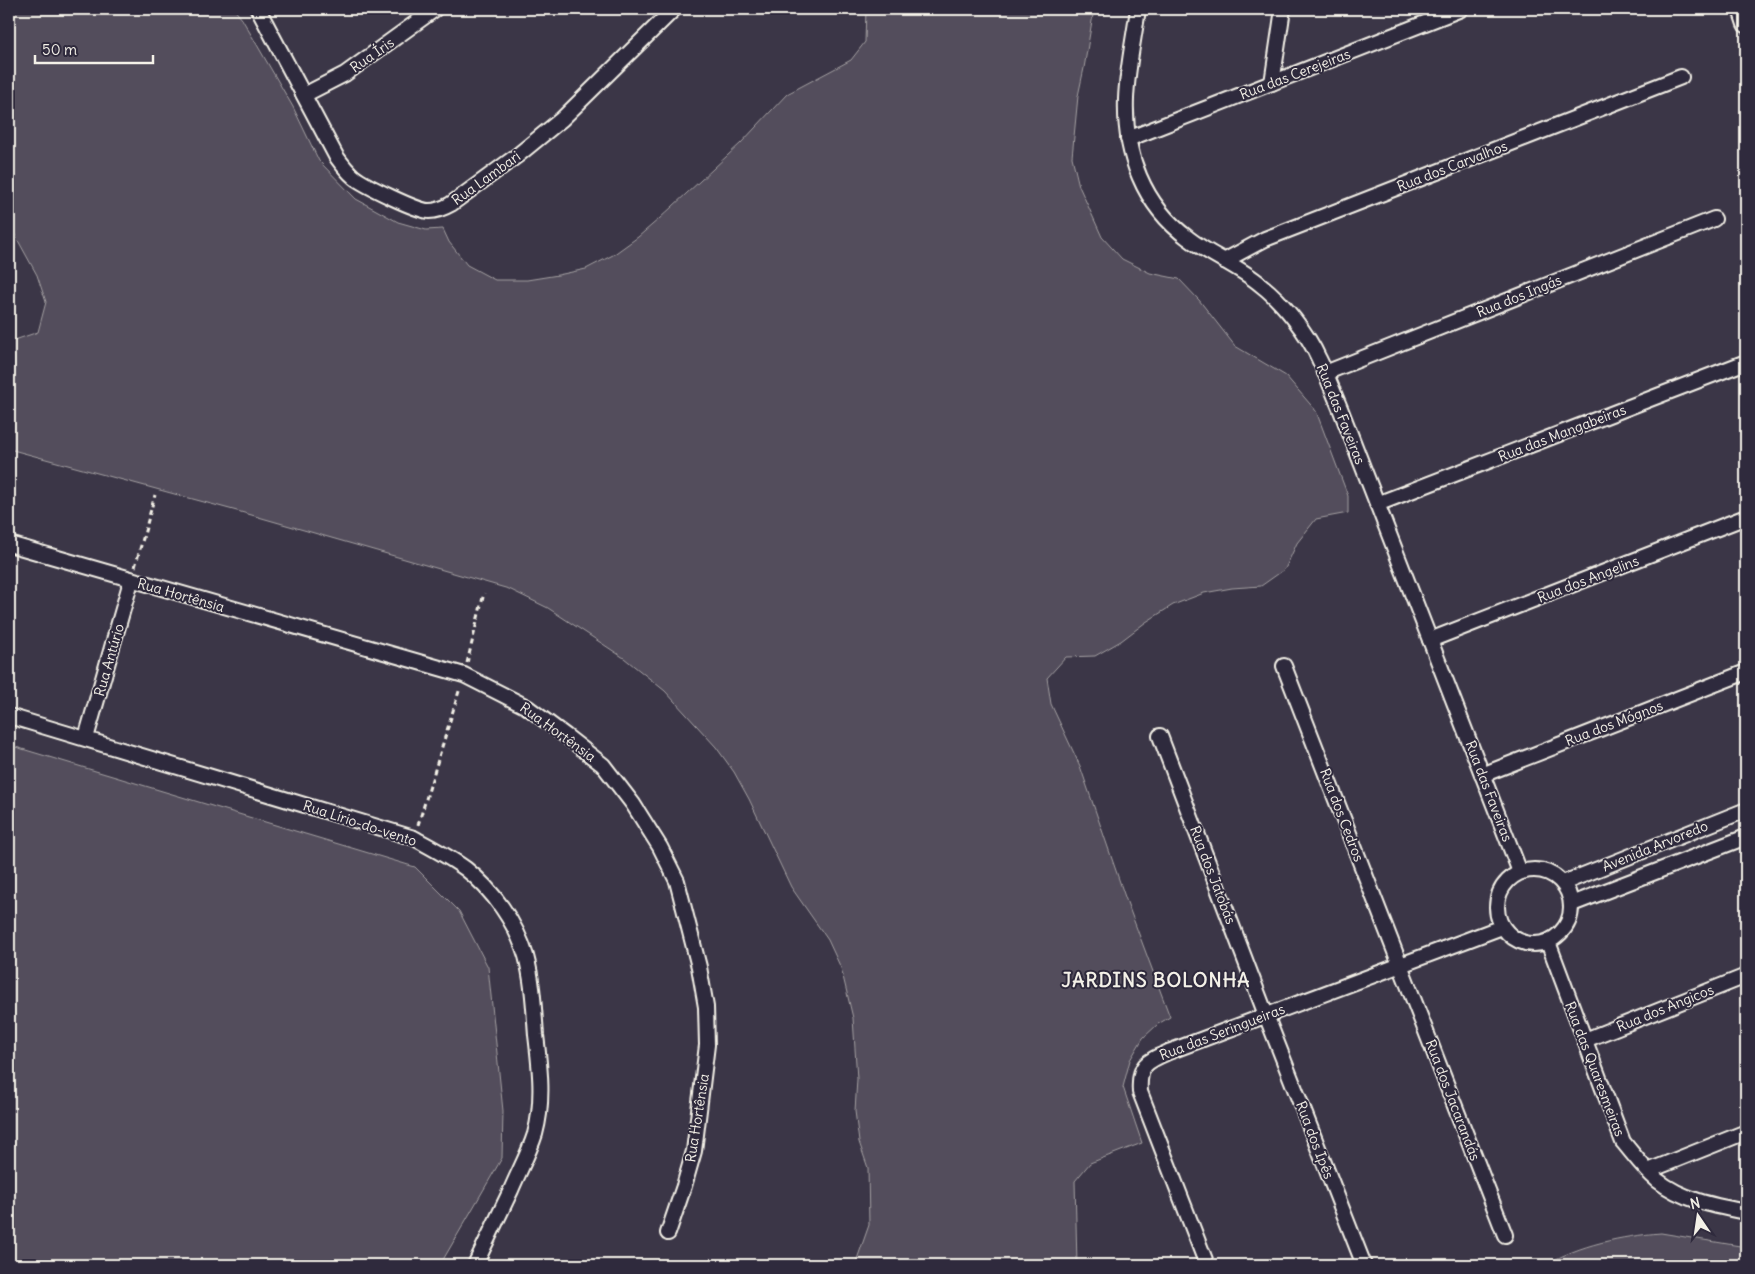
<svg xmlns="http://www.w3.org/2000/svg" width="1755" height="1274" viewBox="0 0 1755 1274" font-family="Delius,sans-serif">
	<rect width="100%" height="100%" fill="#3b3647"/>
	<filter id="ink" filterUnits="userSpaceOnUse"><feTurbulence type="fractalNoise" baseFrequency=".02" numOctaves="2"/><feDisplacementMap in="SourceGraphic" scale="10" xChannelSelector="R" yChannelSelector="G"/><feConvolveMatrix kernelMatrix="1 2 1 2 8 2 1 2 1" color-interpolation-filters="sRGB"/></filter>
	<g filter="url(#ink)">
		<g fill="#534e5c" stroke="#a4a0a2">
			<polygon points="9,9 234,9 242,19 293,107 319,161 356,199 398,222 426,230 443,229 449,242 467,265 495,280 527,280 558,275 586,269 613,255 638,237 659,219 741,143 787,94 851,60 865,42 866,9 1094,9 1084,68 1078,96 1072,157 1079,186 1102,237 1122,259 1150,273 1179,279 1199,300 1235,346 1286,376 1316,411 1348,496 1348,513 1316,519 1297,543 1285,569 1261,586 1232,588 1204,593 1173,605 1146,622 1121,641 1095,656 1066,657 1047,678 1051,704 1080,766 1125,897 1170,1017 1158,1024 1143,1038 1130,1060 1123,1087 1142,1143 1090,1163 1075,1181 1077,1265 855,1265 869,1225 868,1168 859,1142 855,1111 857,1079 853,1018 841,968 828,940 791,887 749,799 734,772 716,747 686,714 665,691 624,658 548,608 509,589 248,514 9,449 9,342 38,332 46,302 37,275 9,224"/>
			<polygon points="9,745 415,867 459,911 488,967 503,1111 502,1158 440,1265 9,1265"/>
			<path d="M 1661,1233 L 1746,1247 L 1746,1265 L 1545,1265 C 1579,1245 1622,1236 1661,1233 Z"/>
		</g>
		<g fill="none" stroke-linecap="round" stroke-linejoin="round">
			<g stroke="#f4f1e8" stroke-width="18">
				<g id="minor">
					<path d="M 258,9 L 336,156 C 341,163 347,171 354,177 C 364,185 417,211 429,211 C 437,211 444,208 451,204 L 518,155 L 562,119 L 674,9"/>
					<path d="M 1138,9 C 1134,38 1127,70 1126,99 C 1124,153 1143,205 1188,238 C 1211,256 1239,266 1261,285 C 1283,302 1308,334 1319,359 C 1327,375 1333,392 1340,408 L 1520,872"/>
					<polyline points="1272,83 1283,9"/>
					<polyline points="304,95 345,74 435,9"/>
					<polyline points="1128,139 1461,9"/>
					<polyline points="1224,261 1265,239 1681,77"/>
					<polyline points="1325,373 1714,219"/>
					<polyline points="1377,504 1746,362"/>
					<polyline points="9,544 464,675 527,707 566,736 603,765 633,804 660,847 677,881 699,967 706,1007 707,1045 694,1151 684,1186 668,1233"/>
					<polyline points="1430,640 1746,517"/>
					<polyline points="1284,666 1505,1235"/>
					<path d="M 9,716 L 414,838 C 432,848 450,857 466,869 C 493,890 516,923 526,956 C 533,982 534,1009 536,1035 C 540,1068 544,1102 535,1134 C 529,1153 519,1171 511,1190 C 499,1215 487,1240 475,1265"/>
					<polyline points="1160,736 1266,1015 1364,1265"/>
					<polyline points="86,738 131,581"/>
					<polyline points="1482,775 1746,672"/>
					<circle cx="1534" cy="907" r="37"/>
					<polyline points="1563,883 1746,810"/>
					<polyline points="1572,904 1746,837"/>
					<path d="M 1548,942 L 1623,1142 C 1634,1155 1644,1169 1657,1180 C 1682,1200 1715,1206 1746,1212"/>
					<polyline points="1585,1040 1746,976"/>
					<polyline points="1648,1171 1746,1132"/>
					<path d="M 1207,1265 L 1140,1092 C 1138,1063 1148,1061 1171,1051 L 1502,927"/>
				</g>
			</g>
			<g stroke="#f4f1e8" stroke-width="20">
				<polyline id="tertiary" points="1741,9 1746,24"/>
			</g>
			<g stroke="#f4f1e8" stroke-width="3" stroke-dasharray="5 4" stroke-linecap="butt">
				<polyline points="135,567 155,495"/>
				<polyline points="467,663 484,593"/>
				<polyline points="418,825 460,688"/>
			</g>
			<use href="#minor" stroke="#2f2a3d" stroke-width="14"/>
			<use href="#tertiary" stroke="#2f2a3d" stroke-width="16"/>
		</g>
	</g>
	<g text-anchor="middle" stroke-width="4" stroke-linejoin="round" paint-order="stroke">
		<g font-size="14" fill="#f4f1e8" stroke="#2f2a3d">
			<text transform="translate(372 55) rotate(-35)" y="5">Rua Íris</text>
			<text transform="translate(1295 74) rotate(-21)" y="5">Rua das Cerejeiras</text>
			<text transform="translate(1452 166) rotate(-21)" y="5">Rua dos Carvalhos</text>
			<text transform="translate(486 178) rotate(-36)" y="5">Rua Lambari</text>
			<text transform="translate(1519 296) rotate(-22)" y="5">Rua dos Ingás</text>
			<text transform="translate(1341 414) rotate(68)" y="5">Rua das Faveiras</text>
			<text transform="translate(1562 433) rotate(-21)" y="5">Rua das Mangabeiras</text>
			<text transform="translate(1588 579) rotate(-21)" y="5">Rua dos Angelins</text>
			<text transform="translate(181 595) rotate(16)" y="5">Rua Hortênsia</text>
			<text transform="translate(109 660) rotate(-74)" y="5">Rua Antúrio</text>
			<text transform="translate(1614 723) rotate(-21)" y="5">Rua dos Mógnos</text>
			<text transform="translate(558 732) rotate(36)" y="5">Rua Hortênsia</text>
			<text transform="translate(1489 791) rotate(69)" y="5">Rua das Faveiras</text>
			<text transform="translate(1342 815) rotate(69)" y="5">Rua dos Cedros</text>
			<text transform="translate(360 823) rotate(18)" y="5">Rua Lírio-do-vento</text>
			<text transform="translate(1655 846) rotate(-22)" y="5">Avenida Arvoredo</text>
			<text transform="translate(1213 875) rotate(69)" y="5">Rua dos Jatobás</text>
			<text transform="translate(1665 1008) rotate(-22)" y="5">Rua dos Angicos</text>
			<text transform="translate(1222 1032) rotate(-21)" y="5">Rua das Seringueiras</text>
			<text transform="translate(1595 1069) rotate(69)" y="5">Rua das Quaresmeiras</text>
			<text transform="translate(1453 1100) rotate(69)" y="5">Rua dos Jacarandás</text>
			<text transform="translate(697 1118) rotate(-81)" y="5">Rua Hortênsia</text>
			<text transform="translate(1315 1140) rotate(69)" y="5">Rua dos Ipês</text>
		</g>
		<g font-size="19" font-weight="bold" letter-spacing="1" fill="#f4f1e8" stroke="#2f2a3d">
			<text x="1156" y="987">JARDINS BOLONHA</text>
		</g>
	</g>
	<rect width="1755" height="1274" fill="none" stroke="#2f2a3d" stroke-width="30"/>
	<rect x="15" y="15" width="1725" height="1244" fill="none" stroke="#f4f1e8" stroke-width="2" filter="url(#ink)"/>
	<g transform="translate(1698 1216) rotate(347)" stroke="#2f2a3d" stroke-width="4" paint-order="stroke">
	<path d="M0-4L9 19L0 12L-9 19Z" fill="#f4f1e8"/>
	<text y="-8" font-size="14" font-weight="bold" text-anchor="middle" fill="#f4f1e8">N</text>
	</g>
	<path d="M35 55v8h118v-8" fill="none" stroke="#f4f1e8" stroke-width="2.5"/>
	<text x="42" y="55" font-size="15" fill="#f4f1e8" stroke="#2f2a3d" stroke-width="4" paint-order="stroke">50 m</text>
</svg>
